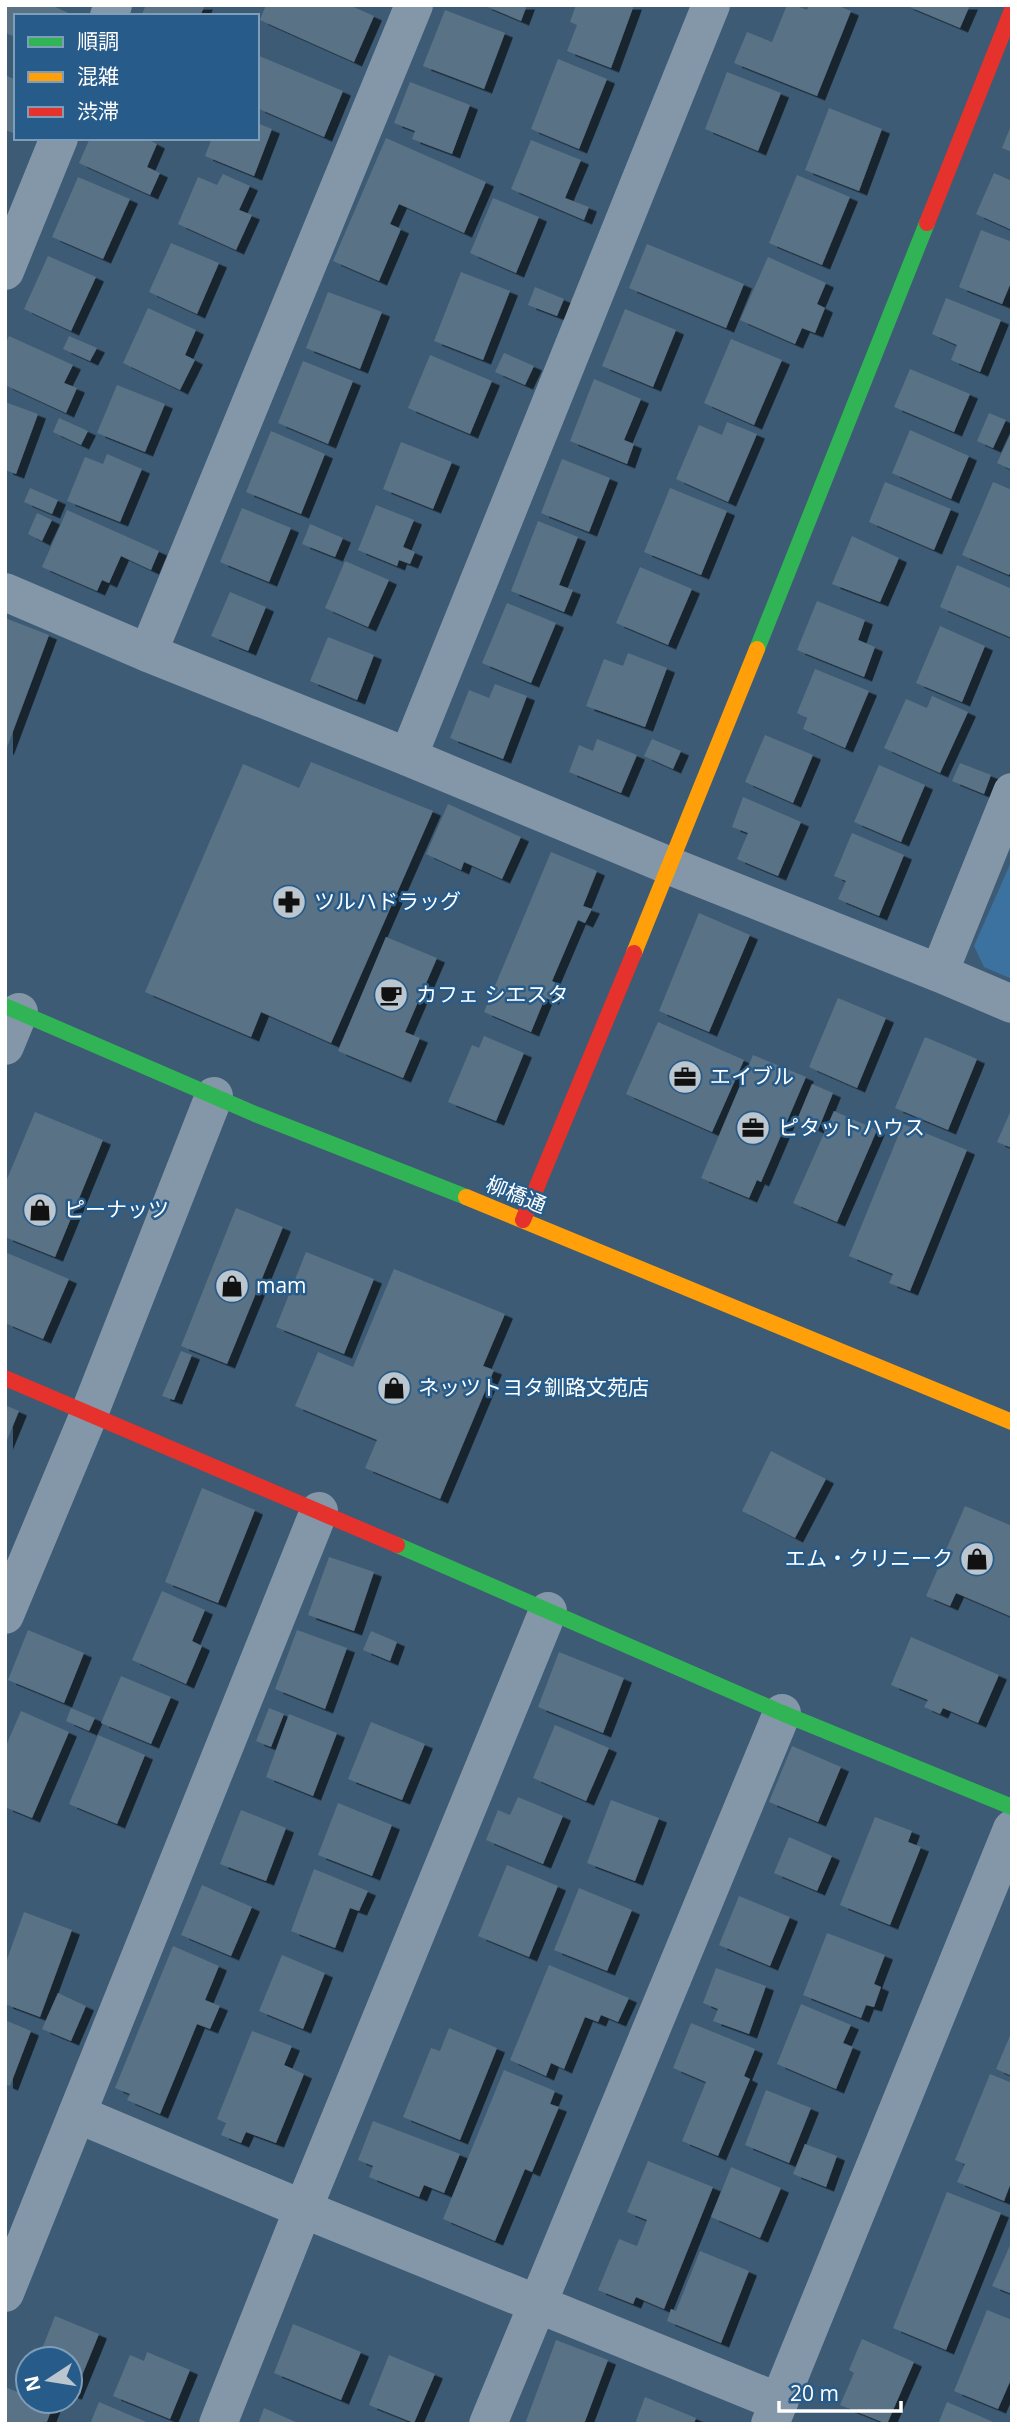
<svg xmlns="http://www.w3.org/2000/svg" width="1017" height="2429" viewBox="0 0 1017 2429" font-family="'Open Sans','Noto Sans JP',sans-serif">
	<defs>
		<filter id="shadow"><feDropShadow dx="8" dy="4.5" stdDeviation="0" flood-color="#0009"/></filter>
	</defs>
	<rect width="100%" height="100%" fill="#3d5b74"/>
	<polygon fill="#3b729f" points="1012,860 1012,979 984,967 974,946"/>
	<g fill="#5a7285" filter="url(#shadow)">
		<polygon points="5,5 51,5 75,16 16,16 16,37 5,33"/>
		<polygon points="146,5 205,5 200,16 141,16"/>
		<polygon points="266,5 349,5 374,16 354,62 260,20"/>
		<polygon points="483,5 527,5 521,21"/>
		<polygon points="576,5 634,5 611,68 567,51 577,25 570,22"/>
		<polygon points="787,5 794,5 807,10 809,5 836,5 851,11 817,96 734,63 747,32 772,42"/>
		<polygon points="905,5 970,5 960,28"/>
		<polygon points="445,10 505,33 484,89 423,66"/>
		<polygon points="257,55 343,91 324,137 257,108"/>
		<polygon points="558,59 607,79 579,149 531,129"/>
		<polygon points="727,72 781,93 758,151 705,129"/>
		<polygon points="5,75 16,80 16,134 5,130"/>
		<polygon points="410,82 470,105 452,154 412,139 415,131 394,123"/>
		<polygon points="829,108 882,129 859,191 805,170"/>
		<polygon points="257,123 272,129 254,176 205,156 212,138 257,138"/>
		<polygon points="1012,123 1012,152 1002,148"/>
		<polygon points="90,138 145,138 157,144 147,167 160,173 150,195 79,163"/>
		<polygon points="386,138 486,182 464,233 399,204 390,224 401,229 379,281 333,261"/>
		<polygon points="531,140 581,160 565,198 589,207 584,220 511,189"/>
		<polygon points="994,173 1012,181 1012,230 976,214"/>
		<polygon points="223,174 250,186 239,210 252,215 236,250 178,224 198,177 217,185"/>
		<polygon points="797,175 850,197 822,265 769,243"/>
		<polygon points="78,177 130,199 103,259 52,237"/>
		<polygon points="493,198 539,217 516,273 470,253"/>
		<polygon points="981,230 1012,242 1012,280 1002,304 959,287"/>
		<polygon points="171,243 219,263 197,314 149,292"/>
		<polygon points="647,244 744,284 726,328 629,288"/>
		<polygon points="48,256 96,277 71,331 24,309"/>
		<polygon points="768,257 826,283 817,304 825,308 815,333 802,328 795,344 740,320"/>
		<polygon points="461,272 510,291 483,360 434,341"/>
		<polygon points="535,287 564,299 557,316 528,305"/>
		<polygon points="328,292 382,312 360,369 306,348"/>
		<polygon points="946,298 1001,320 980,372 951,360 957,345 932,334"/>
		<polygon points="148,308 196,330 185,355 195,360 180,390 123,363"/>
		<polygon points="625,309 676,330 653,387 602,366"/>
		<polygon points="9,336 73,365 64,383 77,388 66,413 5,385 5,345"/>
		<polygon points="69,336 97,348 90,361 63,349"/>
		<polygon points="731,339 782,360 754,425 704,403"/>
		<polygon points="504,353 534,366 525,385 495,372"/>
		<polygon points="430,355 492,381 470,434 408,408"/>
		<polygon points="303,361 353,381 328,444 278,423"/>
		<polygon points="910,369 970,394 954,432 894,407"/>
		<polygon points="594,379 641,399 624,440 634,444 627,464 570,441"/>
		<polygon points="117,385 165,404 145,452 97,433"/>
		<polygon points="5,402 38,414 16,474 5,470"/>
		<polygon points="989,413 1006,420 993,448 977,441"/>
		<polygon points="59,418 88,431 81,445 53,432"/>
		<polygon points="727,422 757,434 728,502 676,479 699,425 722,435"/>
		<polygon points="910,430 969,456 951,499 892,473"/>
		<polygon points="271,431 325,454 301,514 246,492"/>
		<polygon points="1012,431 1012,470 997,463"/>
		<polygon points="401,442 452,462 433,509 383,489"/>
		<polygon points="107,454 142,469 120,522 67,501 85,457 103,464"/>
		<polygon points="562,459 610,478 589,532 541,513"/>
		<polygon points="885,482 951,509 934,550 869,522"/>
		<polygon points="993,482 1012,490 1012,568 1009,575 962,555"/>
		<polygon points="30,488 58,500 52,514 24,502"/>
		<polygon points="670,488 727,511 701,575 644,552"/>
		<polygon points="376,505 414,520 403,547 415,552 410,564 399,560 397,566 358,550"/>
		<polygon points="242,508 291,528 269,582 220,562"/>
		<polygon points="67,510 159,551 151,570 121,556 109,583 102,580 97,591 42,567"/>
		<polygon points="37,513 52,520 42,541 28,534"/>
		<polygon points="538,521 578,537 559,585 573,590 564,612 511,591"/>
		<polygon points="310,524 343,538 335,557 302,544"/>
		<polygon points="852,536 899,558 880,602 832,584"/>
		<polygon points="345,561 389,580 368,627 325,608"/>
		<polygon points="957,565 1012,589 1012,638 940,607"/>
		<polygon points="640,567 692,589 668,645 616,623"/>
		<polygon points="230,592 266,607 248,651 211,636"/>
		<polygon points="817,601 865,620 858,640 875,647 864,677 797,650"/>
		<polygon points="507,603 556,623 531,683 482,663"/>
		<polygon points="5,618 49,635 6,750 5,750"/>
		<polygon points="940,626 985,646 962,702 916,683"/>
		<polygon points="328,637 374,655 357,700 310,681"/>
		<polygon points="628,653 667,668 645,727 586,706 604,659 623,666"/>
		<polygon points="815,669 869,691 845,748 803,729 807,718 797,713"/>
		<polygon points="495,684 527,696 503,759 450,738 469,690 489,698"/>
		<polygon points="932,696 968,712 940,773 884,748 906,699 927,708"/>
		<polygon points="765,735 813,755 793,803 745,782"/>
		<polygon points="597,739 637,755 621,793 569,772 579,745 593,751"/>
		<polygon points="652,739 681,751 673,769 644,756"/>
		<polygon points="311,762 433,811 331,1043 261,1012 251,1037 145,992 243,764 299,788"/>
		<polygon points="960,763 991,775 984,794 952,781"/>
		<polygon points="879,765 925,785 901,842 854,822"/>
		<polygon points="743,797 801,822 778,876 737,859 748,833 732,827"/>
		<polygon points="448,804 521,837 502,879 464,862 461,870 426,854"/>
		<polygon points="852,833 904,855 879,916 838,899 846,881 834,876"/>
		<polygon points="551,852 597,871 583,906 592,909 585,923 578,920 552,981 558,984 551,1000 545,998 531,1032 484,1012"/>
		<polygon points="699,913 750,935 709,1032 659,1011"/>
		<polygon points="386,937 437,958 405,1032 420,1038 403,1078 338,1051"/>
		<polygon points="838,998 886,1018 857,1088 809,1067"/>
		<polygon points="658,1022 744,1060 712,1132 626,1094"/>
		<polygon points="484,1036 524,1053 496,1121 448,1102 472,1045 479,1048"/>
		<polygon points="925,1037 977,1059 948,1130 895,1108"/>
		<polygon points="753,1055 806,1077 761,1182 757,1180 749,1198 701,1178"/>
		<polygon points="812,1084 833,1093 818,1130 797,1120"/>
		<polygon points="1012,1108 1012,1148 997,1142"/>
		<polygon points="834,1111 877,1130 837,1222 793,1203"/>
		<polygon points="35,1112 103,1140 55,1257 5,1237 5,1184"/>
		<polygon points="903,1124 967,1150 910,1291 889,1283 893,1274 849,1256"/>
		<polygon points="236,1208 283,1227 227,1364 181,1346"/>
		<polygon points="5,1252 69,1279 43,1339 5,1323"/>
		<polygon points="306,1252 374,1279 344,1354 276,1327"/>
		<polygon points="394,1269 505,1314 483,1366 494,1370 440,1499 365,1468 377,1440 295,1406 318,1352 353,1367"/>
		<polygon points="181,1351 192,1355 174,1400 162,1396"/>
		<polygon points="5,1405 19,1411 5,1445"/>
		<polygon points="771,1451 826,1479 795,1538 742,1511"/>
		<polygon points="202,1488 255,1510 218,1603 165,1582"/>
		<polygon points="965,1506 1012,1526 1012,1617 956,1593 950,1606 926,1596"/>
		<polygon points="329,1557 374,1572 354,1631 308,1615"/>
		<polygon points="162,1591 205,1610 192,1641 202,1646 186,1684 132,1660"/>
		<polygon points="28,1630 84,1653 64,1703 8,1680"/>
		<polygon points="297,1630 347,1648 325,1709 275,1689"/>
		<polygon points="371,1631 397,1642 390,1661 363,1650"/>
		<polygon points="911,1637 999,1675 978,1723 943,1708 940,1714 924,1707 928,1700 891,1685"/>
		<polygon points="559,1652 624,1678 603,1733 538,1707"/>
		<polygon points="121,1676 171,1697 151,1744 101,1723"/>
		<polygon points="71,1708 95,1718 89,1731 66,1721"/>
		<polygon points="269,1708 284,1714 271,1747 256,1741"/>
		<polygon points="21,1711 69,1732 32,1818 5,1807 5,1748"/>
		<polygon points="289,1714 337,1733 313,1796 266,1777"/>
		<polygon points="371,1722 425,1744 402,1800 348,1779"/>
		<polygon points="555,1725 609,1748 586,1801 533,1778"/>
		<polygon points="98,1735 145,1755 117,1824 69,1804"/>
		<polygon points="792,1746 841,1767 818,1822 769,1802"/>
		<polygon points="518,1797 563,1816 543,1864 486,1840 498,1810 510,1815"/>
		<polygon points="611,1800 659,1818 635,1881 587,1863"/>
		<polygon points="338,1803 392,1825 372,1876 318,1855"/>
		<polygon points="241,1810 286,1828 266,1881 220,1864"/>
		<polygon points="875,1817 912,1831 908,1842 921,1847 890,1925 840,1905"/>
		<polygon points="789,1837 832,1856 817,1891 774,1873"/>
		<polygon points="507,1865 558,1886 529,1957 478,1936"/>
		<polygon points="314,1869 368,1891 359,1911 350,1908 335,1948 291,1931"/>
		<polygon points="202,1885 252,1907 231,1956 181,1935"/>
		<polygon points="579,1888 632,1910 607,1971 554,1950"/>
		<polygon points="739,1896 790,1917 770,1966 719,1945"/>
		<polygon points="24,1912 72,1930 40,2017 5,2004 5,1965"/>
		<polygon points="827,1933 885,1955 874,1984 881,1987 874,2007 866,2005 861,2018 803,1995"/>
		<polygon points="173,1946 219,1966 205,2000 220,2006 210,2029 197,2024 160,2114 127,2100 130,2094 115,2088"/>
		<polygon points="282,1955 325,1973 303,2029 259,2011"/>
		<polygon points="549,1965 629,1998 618,2022 601,2015 598,2022 585,2017 564,2069 551,2063 546,2076 510,2060"/>
		<polygon points="716,1968 766,1986 749,2034 713,2021 718,2009 703,2003"/>
		<polygon points="58,1993 86,2006 71,2041 42,2029"/>
		<polygon points="801,2004 851,2025 843,2043 853,2047 836,2089 777,2064"/>
		<polygon points="5,2020 31,2031 10,2086 5,2084"/>
		<polygon points="691,2023 755,2049 744,2076 750,2079 718,2156 682,2141 706,2082 673,2068"/>
		<polygon points="449,2028 497,2048 460,2140 403,2117 431,2048 440,2051"/>
		<polygon points="252,2031 292,2046 284,2065 304,2074 276,2143 246,2132 241,2143 221,2135 226,2123 217,2119"/>
		<polygon points="1012,2031 1012,2076 996,2069"/>
		<polygon points="504,2070 555,2091 550,2104 559,2107 532,2172 525,2169 495,2241 443,2219"/>
		<polygon points="990,2074 1012,2083 1012,2180 1004,2201 957,2182 965,2164 955,2160"/>
		<polygon points="766,2090 811,2108 789,2163 745,2145"/>
		<polygon points="373,2121 460,2154 444,2193 424,2185 419,2197 369,2177 373,2166 358,2160"/>
		<polygon points="805,2144 837,2156 826,2187 793,2174"/>
		<polygon points="648,2161 713,2187 664,2309 636,2297 633,2304 598,2290 619,2239 637,2246 647,2220 627,2212"/>
		<polygon points="731,2167 781,2188 760,2238 711,2217"/>
		<polygon points="947,2192 1001,2213 946,2350 893,2328"/>
		<polygon points="1012,2241 1012,2294 992,2286"/>
		<polygon points="700,2251 749,2271 721,2343 667,2321 671,2309 676,2311"/>
		<polygon points="987,2310 1012,2320 1012,2377 998,2409 954,2391"/>
		<polygon points="55,2316 99,2334 74,2395 70,2394 70,2359 38,2359"/>
		<polygon points="293,2324 361,2352 341,2400 274,2373"/>
		<polygon points="862,2339 914,2362 887,2424 840,2405 854,2373 849,2370"/>
		<polygon points="556,2340 608,2360 584,2424 525,2424"/>
		<polygon points="147,2352 190,2370 170,2419 113,2396 130,2355 144,2361"/>
		<polygon points="389,2355 435,2374 414,2423 369,2405"/>
		<polygon points="5,2387 28,2396 28,2401 40,2401 53,2406 46,2424 5,2424"/>
		<polygon points="645,2397 696,2418 694,2424 635,2424"/>
		<polygon points="99,2402 151,2424 90,2424"/>
		<polygon points="947,2402 998,2424 938,2424"/>
		<polygon points="264,2408 300,2424 258,2424"/>
	</g>
	<g fill="none" stroke-linecap="round" stroke-linejoin="round">
		<g stroke="#8497a8" stroke-width="38">
			<polyline points="109,16 113,5"/>
			<polyline points="5,271 59,138"/>
			<polyline points="5,592 148,653 408,757 670,866 939,973 1012,1004"/>
			<polyline points="148,653 414,5"/>
			<polyline points="408,757 711,5"/>
			<polyline points="939,973 1012,792"/>
			<polyline points="5,1046 19,1012"/>
			<polyline points="5,1615 89,1414 214,1096"/>
			<polyline points="77,2114 303,2209 779,2402"/>
			<polyline points="5,2293 319,1511"/>
			<polyline points="218,2424 303,2209 548,1611"/>
			<polyline points="488,2424 782,1713"/>
			<polyline points="770,2424 1012,1829"/>
		</g>
		<g stroke="#30b455" stroke-width="16">
			<polyline points="757,649 927,223"/>
			<polyline points="5,1006 255,1114 466,1197"/>
			<polyline points="397,1545 782,1713 1012,1807"/>
		</g>
		<g stroke="#ff9f0a" stroke-width="16">
			<polyline points="634,953 757,649"/>
			<polyline points="466,1197 1012,1422"/>
		</g>
		<g stroke="#e5322d" stroke-width="16">
			<polyline points="927,223 1012,10"/>
			<polyline points="523,1220 634,953"/>
			<polyline points="5,1378 397,1545"/>
		</g>
	</g>
	<defs>
		<g id="pharmacy-disc" transform="scale(1.75)"><circle r="9.5" fill="#bbc6ce" stroke="#275c8a"/><path d="M-2-6h4v4h4v4h-4v4h-4v-4h-4v-4h4Z" fill="#111"/></g>
		<g id="cafe-disc" transform="scale(1.75)"><circle r="9.5" fill="#bbc6ce" stroke="#275c8a"/><path d="M-5.5-4.5H6V0H3Q3 3.5 0 3.5H-2.5Q-5.5 3.5-5.5 0ZM3-3.2v2h1.7v-2ZM-6 4.5H4V6H-6Z" fill="#111"/></g>
		<g id="office-disc" transform="scale(1.75)"><circle r="9.5" fill="#bbc6ce" stroke="#275c8a"/><path d="M-6-3h4V-5.5h4V-3h4V5H-6ZM-1-4.5V-3h2v-1.5ZM-6 0V1H6V0Z" fill="#111"/></g>
		<g id="shop-disc" transform="scale(1.75)"><circle r="9.5" fill="#bbc6ce" stroke="#275c8a"/><path d="M-5-2.5h2.3a2.7 3.5 0 0 1 5.4 0H5L5.5 6h-11ZM-1.5-2.5h3a1.5 2.3 0 0 0-3 0Z" fill="#111"/></g>
	</defs>
	<g fill-rule="evenodd">
		<use href="#pharmacy-disc" x="289" y="902"/>
		<use href="#cafe-disc" x="391" y="995"/>
		<use href="#office-disc" x="685" y="1077"/>
		<use href="#office-disc" x="753" y="1128"/>
		<use href="#shop-disc" x="40" y="1210"/>
		<use href="#shop-disc" x="232" y="1286"/>
		<use href="#shop-disc" x="394" y="1388"/>
		<use href="#shop-disc" x="977" y="1559"/>
	</g>
	<g text-anchor="middle" stroke-width="5" stroke-linejoin="round" paint-order="stroke">
		<g font-size="21" fill="#fff" stroke="#275c8a" text-anchor="start">
			<text x="314" y="909">ツルハドラッグ</text>
			<text x="416" y="1002">カフェ シエスタ</text>
			<text x="710" y="1084">エイブル</text>
			<text x="778" y="1135">ピタットハウス</text>
			<text x="64" y="1217">ピーナッツ</text>
			<text x="256" y="1293">mam</text>
			<text x="418" y="1395">ネッツトヨタ釧路文苑店</text>
			<text x="953" y="1566" text-anchor="end">エム・クリニーク</text>
		</g>
		<g font-size="21" fill="#fff" stroke="#275c8a">
			<text transform="translate(516 1195) rotate(22)" y="7">柳橋通</text>
		</g>
	</g>
	<rect width="1017" height="2429" fill="none" stroke="#ffffff" stroke-width="14"/>
	<rect x="14" y="14" width="245" height="126" fill="#275c8a" stroke="#7d9db9" stroke-width="2"/>
	<rect x="28" y="37" width="35" height="10" fill="#30b455" stroke="#7d9db9" stroke-width="2"/>
	<text x="77" y="49" font-size="21" fill="#ffffff">順調</text>
	<rect x="28" y="72" width="35" height="10" fill="#ff9f0a" stroke="#7d9db9" stroke-width="2"/>
	<text x="77" y="84" font-size="21" fill="#ffffff">混雑</text>
	<rect x="28" y="107" width="35" height="10" fill="#e5322d" stroke="#7d9db9" stroke-width="2"/>
	<text x="77" y="119" font-size="21" fill="#ffffff">渋滞</text>
	<g transform="translate(49 2380) rotate(258)"><circle r="33" fill="#275c8a" stroke="#7d9db9" stroke-width="2"/>
	<path d="M0-5L12 26L0 18L-12 26Z" fill="#bbc6ce"/>
	<text y="-10" font-size="19" font-weight="bold" text-anchor="middle" fill="#ffffff">N</text>
	</g>
	<path d="M779 2401v10h122v-10" fill="none" stroke="#ffffff" stroke-width="3.5"/>
	<text x="790" y="2401" font-size="21" fill="#ffffff" stroke="#275c8a" stroke-width="5" paint-order="stroke">20 m</text>
</svg>
